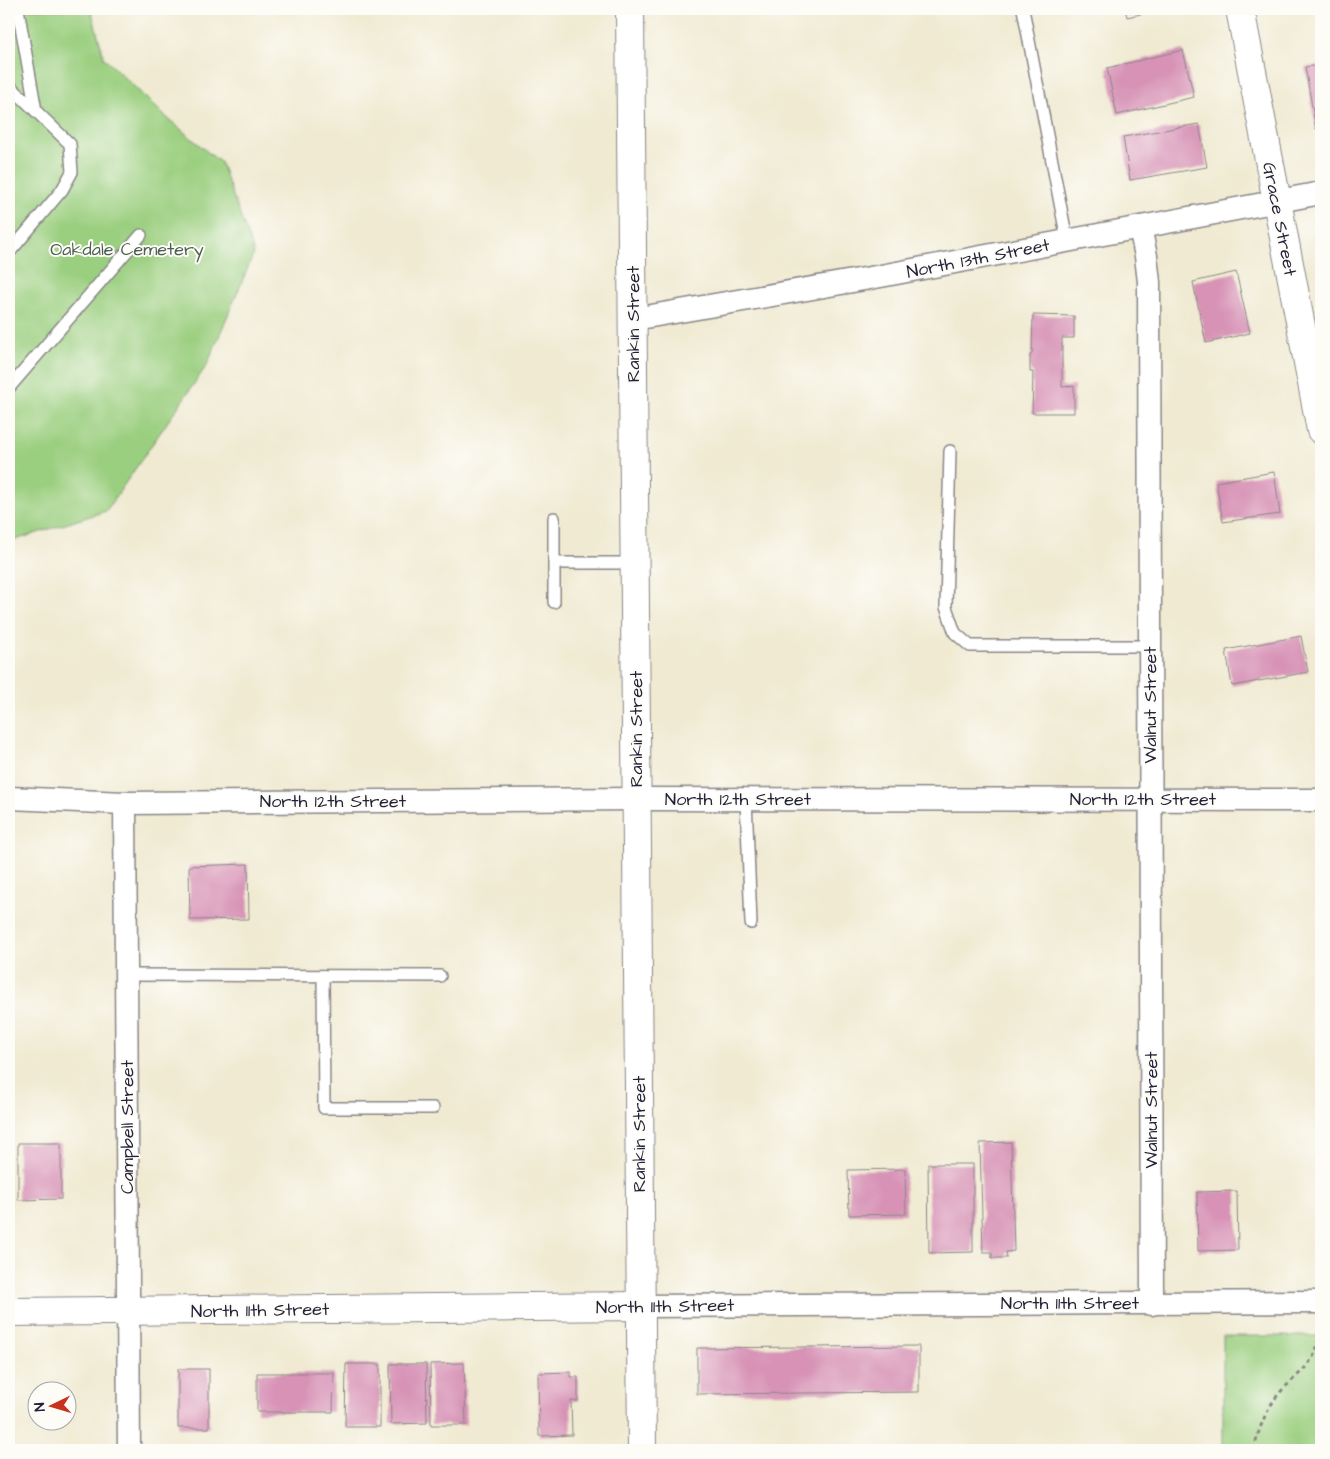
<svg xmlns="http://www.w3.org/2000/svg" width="1330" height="1459" viewBox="0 0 1330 1459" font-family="'Architects Daughter',sans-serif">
	<rect width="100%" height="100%" fill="#fdfcf7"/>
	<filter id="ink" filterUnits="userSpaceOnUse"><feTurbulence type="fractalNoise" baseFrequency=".02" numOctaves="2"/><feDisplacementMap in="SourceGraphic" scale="10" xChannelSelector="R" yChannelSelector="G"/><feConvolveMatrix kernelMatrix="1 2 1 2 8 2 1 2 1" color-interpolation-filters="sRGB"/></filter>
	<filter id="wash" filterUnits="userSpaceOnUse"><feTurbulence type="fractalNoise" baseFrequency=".0096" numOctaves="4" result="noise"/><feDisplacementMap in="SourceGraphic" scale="20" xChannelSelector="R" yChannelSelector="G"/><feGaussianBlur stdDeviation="1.12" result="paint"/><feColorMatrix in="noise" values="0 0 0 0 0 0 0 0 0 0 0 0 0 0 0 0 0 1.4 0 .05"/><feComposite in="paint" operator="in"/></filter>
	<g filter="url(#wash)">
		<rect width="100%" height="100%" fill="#f0ead2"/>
		<g fill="#9bcf80" stroke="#5e785e">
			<polygon points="9,9 91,9 104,58 165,116 221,163 254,253 207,365 106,511 9,542"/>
			<rect x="1223" y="1336" width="98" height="114"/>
		</g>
		<g id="blocks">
			<g fill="#d792b6">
				<polygon points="1125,9 1159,9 1159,10 1127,17"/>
				<polygon points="1183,50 1194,97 1117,115 1107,68"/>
				<polygon points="1321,65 1321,128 1316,129 1305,67"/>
				<polygon points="1199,124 1207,167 1130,180 1123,137"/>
				<polygon points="1236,272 1250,333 1206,343 1193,282"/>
				<polygon points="1033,315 1074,316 1074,338 1062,338 1062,387 1074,386 1074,413 1032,413 1033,372 1030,372 1030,355 1032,354"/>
				<polygon points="1274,472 1280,514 1223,522 1216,482"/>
				<polygon points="1301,636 1308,672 1232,686 1226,650"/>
				<polygon points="248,864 249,919 190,920 189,866"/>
				<polygon points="1011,1142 1014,1251 1006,1252 1007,1258 992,1258 992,1252 983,1252 980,1143"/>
				<polygon points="18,1143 61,1143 61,1199 18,1200"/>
				<polygon points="928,1164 973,1164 973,1252 929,1253"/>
				<polygon points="905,1169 906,1214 849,1215 848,1170"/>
				<polygon points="1237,1191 1238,1250 1198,1251 1197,1192"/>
				<polygon points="919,1346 919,1392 697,1394 697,1348"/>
				<polygon points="464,1363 466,1425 431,1425 430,1364"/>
				<polygon points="346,1364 380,1364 380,1427 345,1427"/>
				<polygon points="390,1364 426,1364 427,1423 391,1424"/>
				<rect x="178" y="1369" width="31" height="59"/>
				<polygon points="571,1372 571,1377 578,1377 578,1401 571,1401 572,1435 539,1436 538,1373"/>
				<polygon points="257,1373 334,1373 333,1412 257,1412"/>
			</g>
		</g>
	</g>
	<g filter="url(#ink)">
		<use href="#blocks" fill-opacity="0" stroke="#898686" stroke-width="1"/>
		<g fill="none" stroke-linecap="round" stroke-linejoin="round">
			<g stroke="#898686" stroke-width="14">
				<g id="service">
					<polyline points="18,9 36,111"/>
					<polyline points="1023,9 1067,240"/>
					<polyline points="9,85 70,144 72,172 62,190 9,253"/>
					<polyline points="9,388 141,235"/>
					<polyline points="950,451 946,607 955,633 970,646 1150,646"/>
					<polyline points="555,563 635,563"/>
					<polyline points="554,602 554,518"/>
					<polyline points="746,799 751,923"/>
					<polyline points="126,975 440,976"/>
					<polyline points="323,976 324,1108 433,1108"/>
				</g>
			</g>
			<g stroke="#898686" stroke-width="25">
				<g id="minor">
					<polyline points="1140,227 1146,256 1149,282 1152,1304"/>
					<polyline points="634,319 870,278 1321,193"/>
					<polyline points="9,798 125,803 637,799 1321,800"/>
					<polyline points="125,803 129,1450"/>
					<polyline points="641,1306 1321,1302"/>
				</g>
			</g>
			<g stroke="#898686" stroke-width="30">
				<g id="tertiary">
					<polyline points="630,9 642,1450"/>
					<polyline points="1240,9 1321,430"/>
					<polyline points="9,1312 641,1306"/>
				</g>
			</g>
			<path stroke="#898686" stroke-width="3" stroke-dasharray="4 4" stroke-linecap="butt" d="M 1254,1450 C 1258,1431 1265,1412 1277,1396 C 1292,1377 1316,1366 1318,1340"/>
			<use href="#service" stroke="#fff" stroke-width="11"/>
			<use href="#minor" stroke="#fff" stroke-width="22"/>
			<use href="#tertiary" stroke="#fff" stroke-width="28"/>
		</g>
	</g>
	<g text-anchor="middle" stroke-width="4" stroke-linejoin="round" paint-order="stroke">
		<g font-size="18" fill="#22223b" stroke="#fdfcf7">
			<text transform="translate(1280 219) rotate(79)" y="6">Grace Street</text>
			<text transform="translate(978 258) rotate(-11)" y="6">North 13th Street</text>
			<text transform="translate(633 324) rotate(-90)" y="6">Rankin Street</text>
			<text transform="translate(1150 705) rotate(-90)" y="6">Walnut Street</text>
			<text transform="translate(636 729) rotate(-90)" y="6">Rankin Street</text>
			<text x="738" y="805">North 12th Street</text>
			<text x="1143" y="805">North 12th Street</text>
			<text x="333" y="807">North 12th Street</text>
			<text transform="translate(1151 1110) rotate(-90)" y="6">Walnut Street</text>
			<text transform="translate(127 1127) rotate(-90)" y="6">Campbell Street</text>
			<text transform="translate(639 1134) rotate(-90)" y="6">Rankin Street</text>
			<text x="1070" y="1309">North 11th Street</text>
			<text transform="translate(665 1306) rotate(-1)" y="6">North 11th Street</text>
			<text transform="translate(260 1310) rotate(-1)" y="6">North 11th Street</text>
		</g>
		<g font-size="18" fill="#4c5f53" stroke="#fdfcf7">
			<text x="127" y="255">Oakdale Cemetery</text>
		</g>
	</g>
	<rect width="1330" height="1459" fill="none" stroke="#fdfcf7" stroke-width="30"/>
	<g transform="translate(52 1406) rotate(265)"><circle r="24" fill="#fdfcf7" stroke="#a5a5ac"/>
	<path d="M0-4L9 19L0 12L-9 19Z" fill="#c8321e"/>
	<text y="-8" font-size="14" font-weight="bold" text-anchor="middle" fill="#22223b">N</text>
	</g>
</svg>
